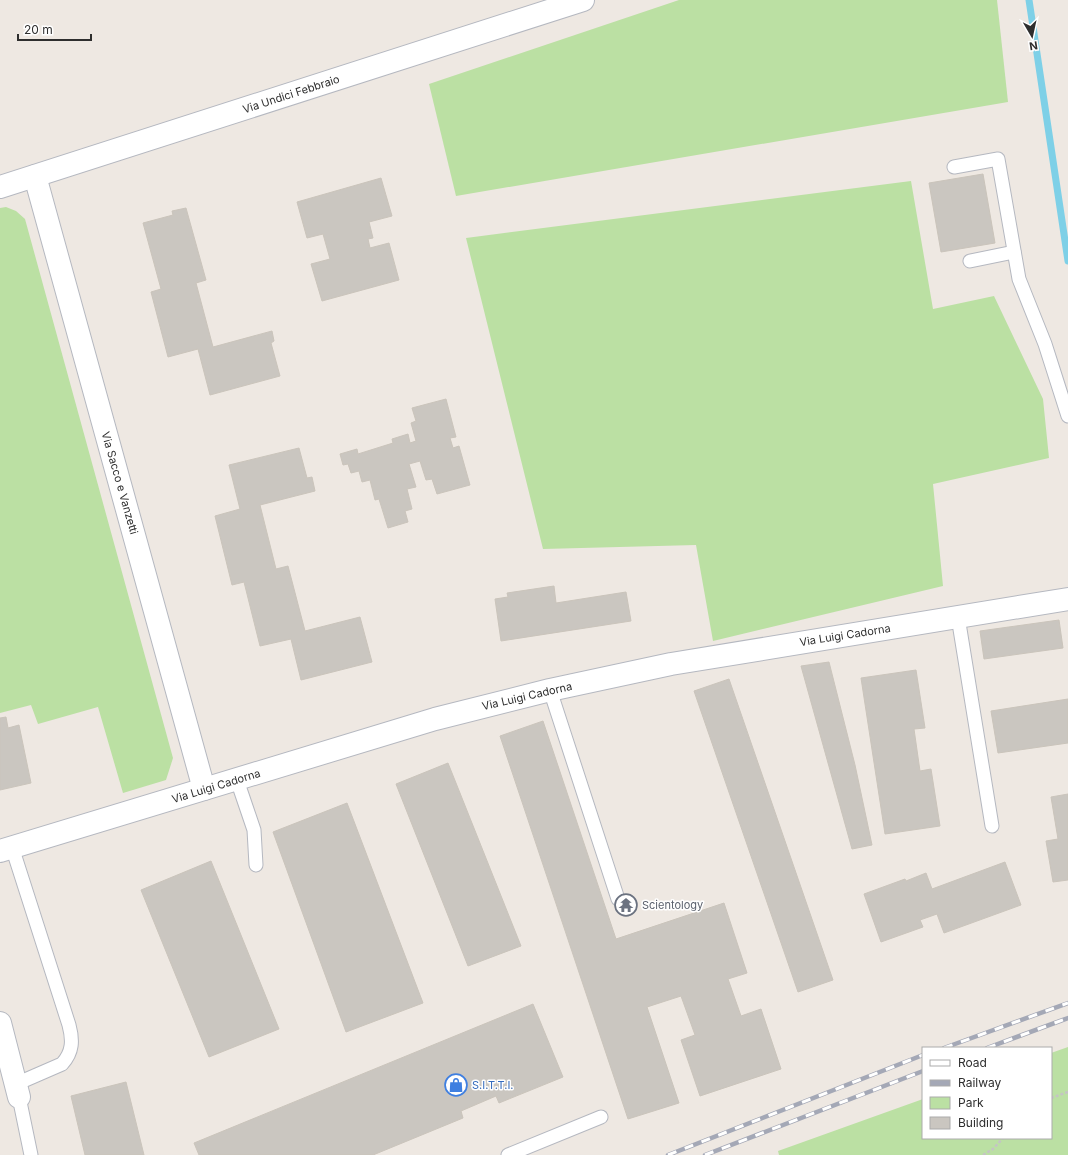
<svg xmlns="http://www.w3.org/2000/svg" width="1068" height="1155" viewBox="0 0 1068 1155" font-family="Inter,sans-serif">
	<rect width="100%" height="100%" fill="#eee8e2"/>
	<g fill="#bbe0a3">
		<polygon points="679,0 997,0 1008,102 456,196 429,84"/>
		<polygon points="911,181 933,309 994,296 1043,399 1049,458 933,484 943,586 713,641 696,545 543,549 466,238"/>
		<polygon points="6,207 16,211 25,219 173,758 166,780 123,793 98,707 38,724 31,705 0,713 0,208"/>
		<polygon points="1068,1047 1068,1155 779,1155 778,1151 923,1099 923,1138 1051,1138 1051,1053"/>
	</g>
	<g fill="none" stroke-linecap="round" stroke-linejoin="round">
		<polyline stroke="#7ed0e7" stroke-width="7" points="1029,0 1068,261"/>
	</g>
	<g fill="#cac6c0" stroke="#cac4bb">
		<polygon points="983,174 995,243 941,252 929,183"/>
		<polygon points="381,178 392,216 369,222 373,238 368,239 370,248 389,243 399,280 322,301 311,264 330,259 323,234 307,238 297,202"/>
		<polygon points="186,208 206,280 196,283 213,347 272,331 274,341 271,343 280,376 210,395 198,349 168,357 151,292 161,289 143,223 173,215 172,211"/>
		<polygon points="446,399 456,437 450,438 453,448 459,446 470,485 437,494 432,479 426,480 420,461 409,464 416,487 407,489 412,509 405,511 408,522 388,528 379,499 375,500 370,480 362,482 359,471 351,473 348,464 343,465 340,454 357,449 358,454 393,443 392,439 408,434 410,443 416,441 411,423 416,421 412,408"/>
		<polygon points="299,448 307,478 312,477 315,491 260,505 276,569 288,566 305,631 360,617 372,662 301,680 291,639 260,646 244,582 232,585 215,516 240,509 229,465"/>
		<polygon points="554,586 556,603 626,592 631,621 501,641 495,599 508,597 507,593"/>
		<polygon points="1059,620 1063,648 984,659 980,631"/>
		<polygon points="829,662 855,765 872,845 852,849 801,666"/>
		<polygon points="916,670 925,728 914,729 920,771 931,769 940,826 885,834 861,678"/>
		<polygon points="729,679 833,980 798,992 694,691"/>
		<polygon points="1068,699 1068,743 998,753 991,711"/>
		<polygon points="6,717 8,728 19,725 31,783 0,790 0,718"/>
		<polygon points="543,721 616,939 724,903 747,973 728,979 741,1016 761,1009 781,1069 700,1096 681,1040 695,1035 681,996 647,1007 679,1103 628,1119 500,736"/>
		<polygon points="448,763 521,946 468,966 396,784"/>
		<polygon points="1068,794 1068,880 1053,882 1046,841 1058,839 1051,797"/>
		<polygon points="347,803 423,1003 346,1032 273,832"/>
		<polygon points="211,861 279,1029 209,1057 141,890"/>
		<polygon points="1005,862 1021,905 944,933 937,914 920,920 923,927 881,942 864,894 905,879 906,881 926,873 932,889"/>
		<polygon points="533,1004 563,1077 499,1103 496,1096 461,1111 463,1118 373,1155 199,1155 194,1143"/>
		<polygon points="126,1082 144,1155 85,1155 71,1096"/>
	</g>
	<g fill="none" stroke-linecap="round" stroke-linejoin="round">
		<g stroke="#b5b8c0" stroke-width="15">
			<g id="lane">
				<polyline points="954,167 998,159 1019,279 1045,344 1068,416"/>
				<polyline points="970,261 1014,252"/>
				<polyline points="958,617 992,826"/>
				<polyline points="550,690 618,899"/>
				<polyline points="237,780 254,830 256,865"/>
				<path d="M 12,847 L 69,1025 C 73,1040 73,1052 62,1064 L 16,1084"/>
				<polyline points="19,1097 31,1155"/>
				<polyline points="508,1155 601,1117"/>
			</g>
		</g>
		<g stroke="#b5b8c0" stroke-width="24">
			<g id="street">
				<polyline points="35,176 204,789"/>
				<polyline points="0,187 583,0"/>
				<polyline points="0,851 435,719 550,690 671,664 1068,599"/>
				<polyline points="0,1023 19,1097"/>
			</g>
		</g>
		<g stroke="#c4c4c4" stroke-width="2.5" stroke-dasharray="3 2" stroke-linecap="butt">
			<polyline points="1051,1098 1068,1092"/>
			<polyline points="983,1155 993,1149 1003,1138"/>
		</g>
		<use href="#lane" stroke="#fff" stroke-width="13"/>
		<use href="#street" stroke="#fff" stroke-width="22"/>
		<g stroke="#a4a8b6" stroke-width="4.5">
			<g id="rail">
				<polyline points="944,1048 1068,1003"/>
				<polyline points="987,1048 1068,1018"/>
				<polyline points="668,1155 923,1055"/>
				<polyline points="705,1155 923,1071"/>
			</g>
		</g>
		<use href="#rail" stroke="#fff" stroke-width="3" stroke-dasharray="9" stroke-linecap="butt"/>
	</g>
	<defs>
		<g id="temple-ring" transform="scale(1.15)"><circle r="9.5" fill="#fff" stroke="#6b7280" stroke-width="1.5"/><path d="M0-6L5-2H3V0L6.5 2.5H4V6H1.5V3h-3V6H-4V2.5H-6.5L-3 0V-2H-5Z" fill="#6b7280"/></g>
		<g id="shop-ring" transform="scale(1.15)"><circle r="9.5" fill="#fff" stroke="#3f7fe0" stroke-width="1.5"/><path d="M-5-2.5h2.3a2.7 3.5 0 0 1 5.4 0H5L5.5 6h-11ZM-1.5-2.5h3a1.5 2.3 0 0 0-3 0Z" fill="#3f7fe0"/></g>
	</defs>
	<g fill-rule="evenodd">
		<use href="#temple-ring" x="626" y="905"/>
		<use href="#shop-ring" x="456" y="1085"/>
	</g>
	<g text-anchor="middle" stroke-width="3" stroke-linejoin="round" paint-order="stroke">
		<g font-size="11" fill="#2e2e2e" stroke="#fff">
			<text transform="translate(291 94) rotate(-18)" y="4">Via Undici Febbraio</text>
			<text transform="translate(120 483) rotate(74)" y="4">Via Sacco e Vanzetti</text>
			<text transform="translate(845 635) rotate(-9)" y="4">Via Luigi Cadorna</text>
			<text transform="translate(527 696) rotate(-13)" y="4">Via Luigi Cadorna</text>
			<text transform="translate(216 786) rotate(-17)" y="4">Via Luigi Cadorna</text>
		</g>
		<g font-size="11" fill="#5b616d" stroke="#fff" text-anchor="start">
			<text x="642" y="909">Scientology</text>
		</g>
		<g font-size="11" fill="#366cbe" stroke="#fff" text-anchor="start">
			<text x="472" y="1089">S.I.T.T.I.</text>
		</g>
	</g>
	<rect x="922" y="1047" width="130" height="92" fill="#ffffff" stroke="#ababab"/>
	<rect x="930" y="1060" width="20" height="6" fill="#ffffff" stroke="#ababab"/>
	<text x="958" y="1067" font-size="12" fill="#2e2e2e">Road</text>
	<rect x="930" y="1080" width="20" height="6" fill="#a4a8b6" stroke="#ababab"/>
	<text x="958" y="1087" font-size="12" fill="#2e2e2e">Railway</text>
	<rect x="930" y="1097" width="20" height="12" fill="#bbe0a3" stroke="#ababab"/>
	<text x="958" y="1107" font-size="12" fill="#2e2e2e">Park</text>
	<rect x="930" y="1117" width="20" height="12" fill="#cac6c0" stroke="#ababab"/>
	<text x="958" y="1127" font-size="12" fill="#2e2e2e">Building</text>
	<g transform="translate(1032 36) rotate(171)" stroke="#ffffff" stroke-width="3" paint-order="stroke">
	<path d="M0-3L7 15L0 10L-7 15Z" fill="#2e2e2e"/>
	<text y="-6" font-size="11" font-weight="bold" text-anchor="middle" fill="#2e2e2e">N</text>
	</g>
	<path d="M18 34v6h73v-6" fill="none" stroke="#2e2e2e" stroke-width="2"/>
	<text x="24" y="34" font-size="12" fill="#2e2e2e" stroke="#ffffff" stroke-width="3" paint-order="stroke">20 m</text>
</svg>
